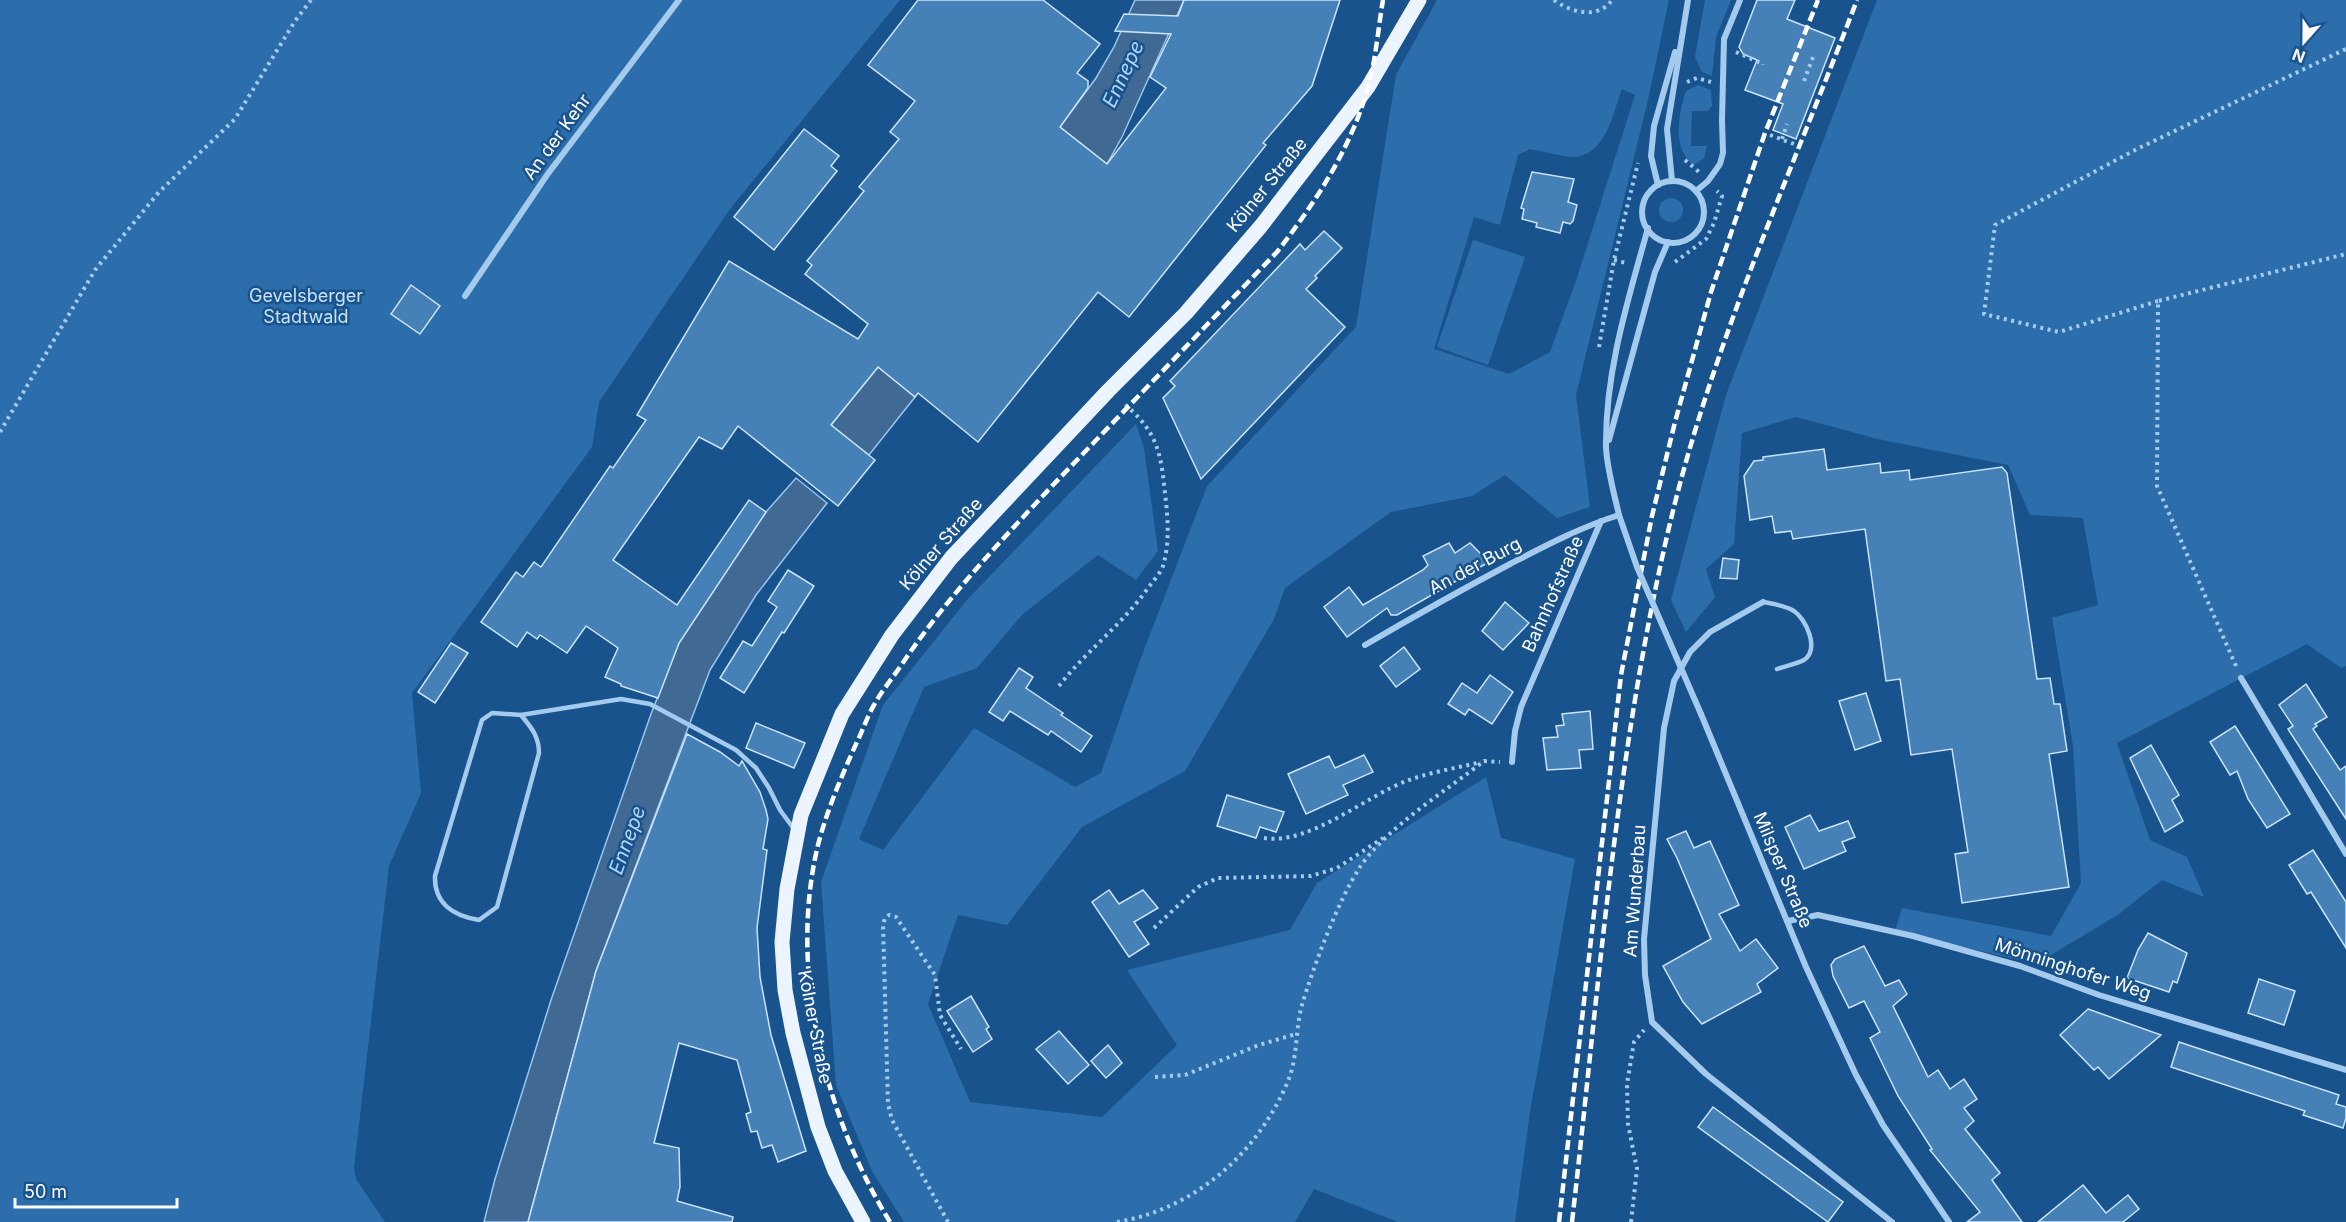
<svg xmlns="http://www.w3.org/2000/svg" width="2346" height="1222" viewBox="0 0 2346 1222" font-family="Inter,sans-serif">
	<rect width="100%" height="100%" fill="#18538d"/>
	<g fill="#2b6eab" fill-rule="evenodd">
		<polygon points="0,0 900,0 730,209 599,402 592,447 412,693 421,793 389,866 354,1168 356,1179 385,1222 0,1222"/>
		<path d="M 1437,0 L 1669,0 L 1648,100 L 1576,395 L 1590,507 L 1557,518 L 1505,475 L 1472,496 L 1391,512 L 1285,588 L 1274,619 L 1185,771 L 1082,827 L 1007,925 L 958,915 L 928,1004 L 970,1102 L 1102,1117 L 1177,1045 L 1127,970 L 1290,930 L 1317,883 L 1486,777 L 1501,838 L 1575,859 L 1530,1112 L 1515,1222 L 1398,1222 L 1314,1189 L 1295,1222 L 904,1222 L 872,1171 L 836,1085 L 821,882 L 883,705 L 966,601 L 1136,424 L 1144,448 L 1158,551 L 1136,580 L 1098,555 L 1023,614 L 977,668 L 924,687 L 859,839 L 883,850 L 974,728 L 1075,787 L 1101,773 L 1139,663 L 1207,486 L 1356,327 L 1396,75 ZM 1622,89 L 1635,95 L 1576,281 L 1550,352 L 1509,374 L 1434,349 L 1474,217 L 1500,225 L 1518,155 L 1530,149 C 1543,151 1559,156 1572,157 C 1606,157 1613,113 1622,89 Z"/>
		<polygon points="1705,0 1731,0 1716,37 1712,76 1702,72 1695,57"/>
		<polygon points="1877,0 2346,0 2346,666 2341,668 2307,644 2117,743 2150,840 2187,857 2204,897 2162,880 2119,914 2036,964 1895,931 1902,908 2051,936 2081,883 2073,746 2052,618 2098,605 2083,518 2030,515 2008,465 1878,439 1796,417 1742,433 1734,544 1706,569 1715,597 1686,632 1671,600 1726,395"/>
		<path d="M 1698,85 L 1711,90 L 1712,106 L 1708,111 L 1692,111 L 1691,146 L 1707,146 L 1704,158 L 1694,165 C 1671,150 1679,111 1686,91 Z"/>
		<circle cx="1671" cy="210" r="12"/>
		<polygon points="1473,240 1525,257 1488,365 1437,347"/>
	</g>
	<g fill="#406a94" stroke="#96c7f1" stroke-width="1.5">
		<polygon points="1135,0 1184,0 1122,137 1107,164 1060,127 1096,78 1114,47"/>
		<polygon points="878,367 915,397 869,455 831,425"/>
		<polygon points="796,478 827,503 756,595 710,670 596,971 528,1222 484,1222 495,1179 551,1000 651,714 679,643 766,512"/>
	</g>
	<g fill="#4580b7" stroke="#cae3fa" stroke-width="1.5">
		<polygon points="918,0 1043,0 1100,44 1077,73 1088,81 1088,88 1060,127 1107,164 1166,88 1150,77 1171,34 1115,31 1124,14 1178,16 1184,0 1340,0 1312,86 1263,143 1266,145 1129,317 1098,292 978,442 918,393 915,397 878,367 831,425 875,460 838,506 738,426 722,449 699,437 613,560 677,605 749,500 766,512 679,643 658,698 621,686 621,684 605,677 618,648 586,626 567,653 540,635 537,639 527,632 517,647 481,622 516,572 523,577 534,562 541,567 610,466 613,468 646,420 637,415 729,261 858,339 868,324 805,274 812,265 807,261 864,191 859,187 899,139 890,132 915,101 868,65"/>
		<polygon points="1757,0 1795,0 1787,19 1835,38 1796,139 1773,130 1783,104 1745,90 1757,60 1743,54 1739,47"/>
		<polygon points="804,129 839,156 831,166 837,171 774,250 734,217"/>
		<polygon points="1532,172 1574,179 1568,202 1577,205 1573,221 1570,224 1563,222 1560,233 1536,227 1537,223 1522,219 1524,209 1521,208"/>
		<polygon points="1324,231 1342,248 1315,276 1317,278 1306,289 1345,327 1201,479 1163,398 1175,386 1170,381 1300,244 1305,250"/>
		<polygon points="411,285 440,306 420,334 391,314"/>
		<polygon points="1824,449 1827,470 1880,463 1881,473 1909,470 1910,480 2002,467 2007,473 2037,679 2050,678 2054,704 2060,704 2067,751 2049,754 2069,887 1962,903 1955,854 1968,852 1952,749 1911,755 1900,679 1886,681 1865,529 1793,539 1791,531 1775,533 1772,516 1750,520 1744,476 1754,461 1763,460 1763,457"/>
		<polygon points="1449,543 1455,553 1470,543 1489,562 1397,615 1391,615 1387,608 1347,637 1324,607 1349,587 1363,605 1423,570 1428,565 1423,556"/>
		<polygon points="1723,558 1739,560 1737,579 1720,578"/>
		<polygon points="788,570 814,586 784,633 782,632 744,693 720,678 743,641 752,646 777,607 768,601"/>
		<polygon points="1505,602 1529,623 1503,650 1482,631"/>
		<polygon points="451,643 468,653 435,703 418,692"/>
		<polygon points="1404,647 1420,669 1396,687 1380,666"/>
		<polygon points="1019,668 1033,677 1026,688 1063,713 1061,715 1092,736 1081,752 1051,731 1048,735 1010,711 1003,721 989,712"/>
		<polygon points="1490,675 1513,692 1492,724 1469,709 1465,715 1448,704 1462,683 1477,693"/>
		<polygon points="2306,684 2327,717 2315,724 2317,726 2313,729 2340,770 2346,766 2346,819 2288,729 2293,726 2279,705"/>
		<polygon points="1866,693 1881,741 1855,750 1839,701"/>
		<polygon points="1590,711 1593,749 1579,750 1581,768 1547,770 1543,738 1558,737 1556,726 1564,725 1562,714"/>
		<polygon points="756,723 805,743 794,768 746,748"/>
		<polygon points="2235,726 2290,814 2267,828 2248,799 2237,771 2230,775 2210,742"/>
		<polygon points="687,734 720,752 739,766 742,761 760,792 766,810 768,819 763,849 767,850 757,928 760,977 771,1035 806,1151 778,1162 772,1145 762,1148 757,1131 751,1132 746,1114 751,1112 737,1060 679,1043 654,1143 679,1148 680,1187 677,1201 733,1217 732,1222 528,1222 596,971"/>
		<polygon points="2151,745 2179,795 2172,800 2183,821 2165,832 2130,758"/>
		<polygon points="1364,755 1373,772 1343,785 1348,795 1306,814 1288,774 1329,756 1335,768"/>
		<polygon points="1227,795 1284,812 1276,832 1260,827 1256,838 1217,826"/>
		<polygon points="1810,815 1819,831 1848,821 1855,837 1842,842 1846,851 1804,869 1785,827"/>
		<polygon points="1686,831 1694,848 1710,841 1739,905 1719,914 1740,951 1756,939 1778,968 1757,984 1761,992 1702,1024 1683,1002 1663,966 1711,939 1677,858 1667,839"/>
		<polygon points="2313,850 2346,902 2346,948 2311,892 2307,894 2289,865"/>
		<polygon points="1109,890 1119,904 1143,890 1158,908 1134,922 1149,944 1129,957 1092,902"/>
		<polygon points="2148,933 2187,953 2177,983 2173,981 2169,992 2127,978 2138,950"/>
		<polygon points="1864,946 1885,986 1899,980 1907,994 1893,1006 1928,1077 1938,1070 1950,1089 1964,1079 1977,1099 1964,1108 1974,1121 1965,1129 2000,1173 1992,1180 2022,1222 1967,1222 1980,1212 1930,1150 1932,1149 1898,1096 1870,1038 1880,1032 1864,1001 1849,1008 1833,976 1831,965 1835,959"/>
		<polygon points="2259,979 2295,991 2284,1025 2248,1013"/>
		<polygon points="971,996 989,1027 986,1029 992,1039 973,1052 947,1011"/>
		<polygon points="2088,1009 2161,1035 2109,1079 2098,1067 2094,1070 2060,1035"/>
		<polygon points="1059,1031 1089,1065 1068,1084 1036,1049"/>
		<polygon points="2179,1042 2339,1095 2336,1104 2346,1107 2346,1118 2343,1128 2303,1115 2305,1111 2171,1067"/>
		<polygon points="1108,1045 1122,1063 1106,1078 1091,1061"/>
		<polygon points="1713,1107 1843,1202 1828,1222 1698,1127"/>
		<polygon points="2083,1185 2106,1213 2128,1195 2139,1209 2123,1222 2038,1222"/>
	</g>
	<g fill="none" stroke-linecap="round" stroke-linejoin="round">
		<g stroke="#a4cbee" stroke-width="4" stroke-dasharray="3 4.5" stroke-linecap="butt">
			<path d="M 1554,0 C 1570,12 1598,20 1612,0"/>
			<polyline points="1736,52 1763,64 1763,65"/>
			<polyline points="1804,81 1813,57"/>
			<polyline points="1687,82 1697,78 1711,82"/>
			<polyline points="1770,135 1794,144"/>
			<polyline points="1782,139 1787,124"/>
			<polyline points="1685,160 1699,172"/>
			<polyline points="1614,260 1626,263"/>
			<polyline points="1675,262 1706,239 1714,223 1722,196 1717,191"/>
			<polyline points="2158,301 2059,332 1984,314 1995,225 2135,150 2346,49"/>
			<polyline points="1599,347 1614,260 1638,163"/>
			<polyline points="0,432 95,270 159,192 235,119 295,21 311,0"/>
			<polyline points="2236,666 2157,486 2158,301 2346,254"/>
			<path d="M 1059,686 C 1086,651 1122,625 1148,588 C 1153,581 1160,574 1163,566 C 1171,539 1167,511 1164,484 C 1160,445 1152,427 1122,402"/>
			<path d="M 1264,838 C 1311,845 1365,796 1409,780 C 1431,772 1457,768 1481,762"/>
			<polyline points="1154,928 1198,887 1218,878 1311,876 1337,868 1383,838"/>
			<polyline points="1155,1077 1185,1075 1259,1045 1296,1034"/>
			<polyline points="948,1222 892,1120 888,1104 883,924 885,918 889,915 896,917 935,975 940,1015 961,1049"/>
			<path d="M 1117,1222 C 1195,1209 1258,1153 1288,1081 C 1298,1057 1295,1030 1302,1005 C 1314,965 1338,901 1360,867 C 1386,828 1447,790 1484,761 L 1500,762"/>
			<polyline points="1631,1222 1637,1169 1628,1124 1627,1084 1634,1042 1644,1030"/>
		</g>
		<g stroke="#a4cbee" stroke-width="4.5">
			<path d="M 1763,602 C 1774,604 1784,605 1794,611 C 1806,619 1820,649 1804,660 C 1797,664 1785,666 1777,669"/>
			<path d="M 521,715 C 531,727 539,736 539,753 L 497,907 L 479,920 C 453,916 434,903 435,876 L 482,720 L 492,713 L 521,715 L 621,699 L 650,704 L 736,750 L 756,768 L 769,788 L 780,810 L 794,829"/>
		</g>
		<g stroke="#a4cbee" stroke-width="6">
			<polyline points="1672,181 1667,129 1688,0"/>
			<circle cx="1673" cy="212" r="31"/>
			<polyline points="1658,185 1651,156 1654,126 1675,52"/>
			<polyline points="1696,191 1708,181 1720,164 1723,153 1722,120 1724,39 1740,0"/>
			<polyline points="465,296 547,175 679,0"/>
			<polyline points="1609,440 1655,272 1668,242"/>
			<polyline points="1763,602 1710,632 1690,652 1674,681 1664,728 1644,939 1645,975 1652,1022 1706,1074 1892,1222"/>
			<path d="M 1365,645 C 1413,617 1461,590 1510,564 C 1545,546 1581,527 1619,515 C 1614,493 1607,469 1606,447 C 1605,372 1628,300 1648,228"/>
			<polyline points="2241,678 2346,854"/>
			<polyline points="1701,714 1806,967 1856,1075 1883,1125 1949,1222"/>
			<polyline points="1512,762 1515,731 1521,707 1601,521"/>
			<polyline points="1788,921 1818,915 1913,936 2020,966 2099,995 2346,1070"/>
		</g>
		<polyline stroke="#ebf4ff" stroke-width="15" points="863,1222 835,1171 818,1127 793,1033 785,990 782,942 787,889 801,815 842,714 892,635 951,558 1108,391 1186,313 1261,226 1368,87 1419,0"/>
		<g stroke="#fff" stroke-width="4.5" stroke-dasharray="10 4.5" stroke-linecap="butt">
			<path d="M 890,1222 C 824,1115 788,969 818,845 C 827,810 842,775 857,742 C 863,730 867,717 874,705 C 881,692 891,680 900,667 C 944,601 998,544 1052,486 C 1127,408 1202,330 1277,252 C 1315,203 1351,149 1368,87 C 1376,59 1378,29 1383,0"/>
			<polyline points="1559,1222 1621,675 1652,516 1675,422 1711,292 1765,133 1818,0"/>
			<path d="M 1572,1222 C 1599,987 1616,749 1671,519 C 1714,340 1792,171 1857,0"/>
		</g>
		<polyline stroke="#a4cbee" stroke-width="6" points="1619,515 1637,567 1701,714"/>
	</g>
	<g text-anchor="middle" stroke-width="5" stroke-linejoin="round" paint-order="stroke">
		<g font-size="18" fill="#fff" stroke="#18538d">
			<text transform="translate(557 137) rotate(-54)" y="6">An der Kehr</text>
			<text transform="translate(1267 185) rotate(-51)" y="6">Kölner Straße</text>
			<text transform="translate(941 544) rotate(-49)" y="6">Kölner Straße</text>
			<text transform="translate(1475 566) rotate(-28)" y="6">An der Burg</text>
			<text transform="translate(1553 594) rotate(-66)" y="6">Bahnhofstraße</text>
			<text transform="translate(1783 870) rotate(67)" y="6">Milsper Straße</text>
			<text transform="translate(1635 891) rotate(-86)" y="6">Am Wunderbau</text>
			<text transform="translate(2073 969) rotate(18)" y="6">Mönninghofer Weg</text>
			<text transform="translate(815 1027) rotate(79)" y="6">Kölner Straße</text>
		</g>
		<g font-size="18" fill="#cae3fa" stroke="#18538d">
			<text x="306" y="302">Gevelsberger<tspan x="306" dy="21">Stadtwald</tspan></text>
		</g>
		<g font-size="20" font-style="italic" fill="#b0d4f5" stroke="#18538d">
			<text transform="translate(1123 74) rotate(-65)" y="7">Ennepe</text>
			<text transform="translate(627 840) rotate(-70)" y="7">Ennepe</text>
		</g>
	</g>
	<g transform="translate(2304 42) rotate(201)" stroke="#18538d" stroke-width="4.5" paint-order="stroke">
	<path d="M0-4.5L10 22L0 15L-10 22Z" fill="#ffffff"/>
	<text y="-9" font-size="16" font-weight="bold" text-anchor="middle" fill="#ffffff">N</text>
	</g>
	<path d="M15 1198v9h162v-9" fill="none" stroke="#ffffff" stroke-width="3"/>
	<text x="24" y="1198" font-size="18" fill="#ffffff" stroke="#18538d" stroke-width="4.5" paint-order="stroke">50 m</text>
</svg>
